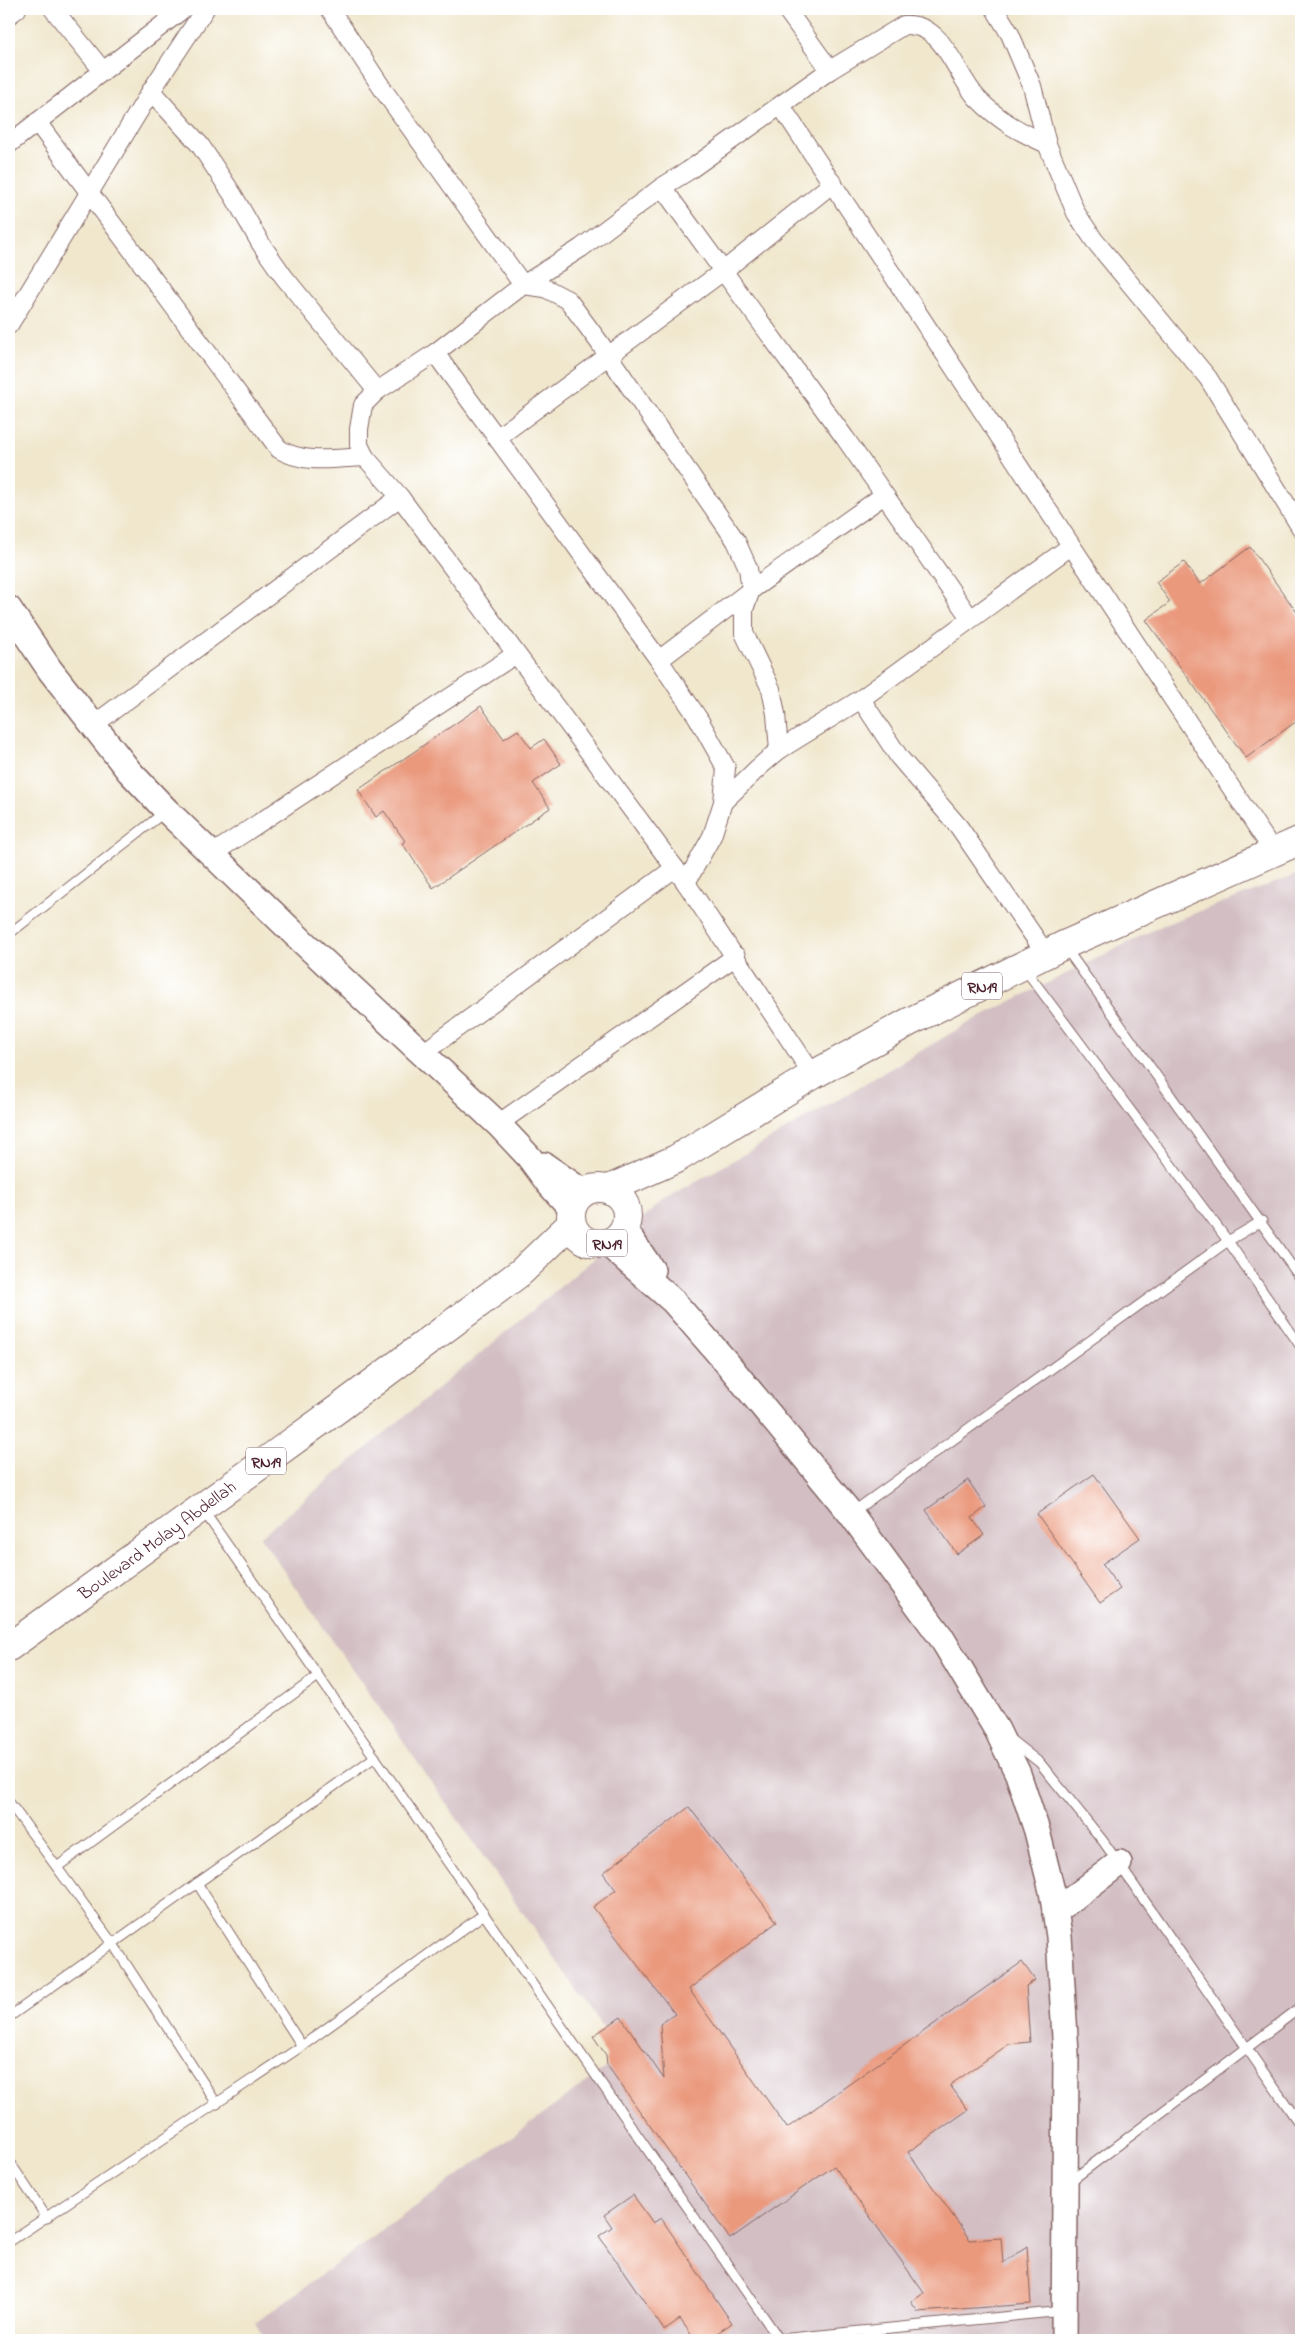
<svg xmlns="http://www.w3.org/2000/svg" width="1310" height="2349" viewBox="0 0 1310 2349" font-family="'Indie Flower',sans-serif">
	<rect width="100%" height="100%" fill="#fff"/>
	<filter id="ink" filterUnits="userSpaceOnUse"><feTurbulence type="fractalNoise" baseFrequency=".02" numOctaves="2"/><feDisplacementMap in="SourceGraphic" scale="10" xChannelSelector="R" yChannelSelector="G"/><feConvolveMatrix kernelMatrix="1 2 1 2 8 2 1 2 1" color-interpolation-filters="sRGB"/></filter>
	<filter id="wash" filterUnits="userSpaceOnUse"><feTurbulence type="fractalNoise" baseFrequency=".0096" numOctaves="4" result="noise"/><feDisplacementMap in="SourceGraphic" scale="20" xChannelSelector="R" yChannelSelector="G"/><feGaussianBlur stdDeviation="1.12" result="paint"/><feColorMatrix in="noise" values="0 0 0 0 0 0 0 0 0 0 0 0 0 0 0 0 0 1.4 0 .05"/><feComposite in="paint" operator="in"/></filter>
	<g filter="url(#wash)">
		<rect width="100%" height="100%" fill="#f0e7cd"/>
		<polygon fill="#d2bec3" points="1301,873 1301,2340 266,2340 255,2323 623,2056 260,1537 662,1202 972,1021 1161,926"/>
		<g id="blocks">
			<g fill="#ea997d">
				<polygon points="1250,547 1301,618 1301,718 1246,758 1146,620 1170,602 1156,582 1184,562 1200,584"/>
				<polygon points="481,706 504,739 518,730 531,748 544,739 561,764 533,783 550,808 433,888 402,843 405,841 384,811 376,817 358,790"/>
				<polygon points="1094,1474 1140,1538 1102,1564 1120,1589 1100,1603 1037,1514"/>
				<polygon points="968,1480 986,1507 972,1518 984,1535 957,1554 926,1510"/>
				<polygon points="689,1807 777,1922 689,1989 787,2128 1022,1962 1035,1980 1026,1986 1030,2042 1009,2044 950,2085 968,2110 908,2152 970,2240 1001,2238 1003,2263 1027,2247 1031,2304 918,2312 911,2302 924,2293 834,2166 730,2239 607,2065 606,2055 593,2036 621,2017 664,2079 660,2024 675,2014 593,1907 616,1890 603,1873"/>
				<polygon points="633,2195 653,2223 661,2218 732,2323 707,2340 695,2340 680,2319 664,2330 599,2236 612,2227 604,2215"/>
			</g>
		</g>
	</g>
	<g filter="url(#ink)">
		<use href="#blocks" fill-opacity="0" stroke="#846564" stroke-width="1"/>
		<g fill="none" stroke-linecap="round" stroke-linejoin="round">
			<g stroke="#846564" stroke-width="11">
				<g id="service">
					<polyline points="9,934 166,811"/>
					<polyline points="1065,947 1301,1279"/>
					<polyline points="1024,968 1228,1241 1301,1347"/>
					<polyline points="203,1510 779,2339"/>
					<polyline points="853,1512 1228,1241 1262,1221"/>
					<polyline points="1011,1740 1040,1763 1103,1841 1301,2126"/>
					<polyline points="9,1802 113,1944 217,2104"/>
					<polyline points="57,1867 318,1676"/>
					<polyline points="197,1883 302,2046"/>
					<polyline points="9,2017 375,1757"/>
					<polyline points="9,2161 47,2218"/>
					<polyline points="1068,2183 1301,2007"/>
					<polyline points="9,2242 302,2046 484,1914"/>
					<polyline points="770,2340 1063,2311"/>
				</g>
			</g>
			<g stroke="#846564" stroke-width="20">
				<g id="minor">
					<polyline points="53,9 103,71"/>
					<polyline points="330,9 384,91 523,285 545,288 568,300 599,342 736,541 748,568 751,590 744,609 744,633 771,689 776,714 779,750"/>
					<polyline points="786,9 830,70"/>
					<polyline points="995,9 1010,34 1032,86 1047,144 1076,213 1094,240 1208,378 1301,528"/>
					<polyline points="9,15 17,9"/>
					<polyline points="151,91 200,145 233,195 261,244 284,277 377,391"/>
					<polyline points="781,106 1273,851"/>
					<path d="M 37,122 L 279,449 C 305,465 336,458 365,457"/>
					<polyline points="9,144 183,9"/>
					<polyline points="662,187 845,438 970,618"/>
					<polyline points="9,325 151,91 205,9"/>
					<polyline points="435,353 659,660 698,718 726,768 723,802 712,836 686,883"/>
					<polyline points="498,437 722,272 833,183"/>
					<path d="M 400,497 L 365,457 L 359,445 L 359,429 L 363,405 L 377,391 L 435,353 L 523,285 L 581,248 L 662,187 L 688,171 L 830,70 L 904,25 C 945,22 955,76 979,100 C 1001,122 1020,132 1047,144"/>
					<polyline points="659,660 751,590 884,495"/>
					<polyline points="861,699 899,757 959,827 1046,954"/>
					<polyline points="92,726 400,497 686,883 813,1075"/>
					<polyline points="723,802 758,768 779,750 861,699 1071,546"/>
					<polyline points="212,854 516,654"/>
					<polyline points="423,1053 675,868"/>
					<polyline points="498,1124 736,956"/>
				</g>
			</g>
			<g stroke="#846564" stroke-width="28">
				<g id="secondary">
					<polyline points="9,609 50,670 129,771 167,811 304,943 498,1124 529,1157 549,1184 571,1208"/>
					<polyline points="544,1165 583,1192"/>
					<polyline points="624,1229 652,1270"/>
					<polyline points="607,1243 673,1301 727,1363 851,1514 941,1637 997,1730 1018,1774 1037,1831 1052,1891 1059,1936 1066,2054 1064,2340"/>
					<polyline points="1055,1912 1119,1863"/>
				</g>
			</g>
			<g stroke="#846564" stroke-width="30">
				<g id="primary">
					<circle cx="599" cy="1216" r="28"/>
					<polyline points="609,1189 676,1159 813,1075 909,1022 1064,945 1301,840"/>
					<polyline points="9,1647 339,1408 521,1272 571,1224"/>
				</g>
			</g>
			<use href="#service" stroke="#fff" stroke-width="9"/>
			<use href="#minor" stroke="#fff" stroke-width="18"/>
			<use href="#secondary" stroke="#fff" stroke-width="25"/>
			<use href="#primary" stroke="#fff" stroke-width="28"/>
		</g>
	</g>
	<g text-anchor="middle" stroke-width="5" stroke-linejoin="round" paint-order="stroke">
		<g fill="#fff" stroke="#80626b" stroke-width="1">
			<rect x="962" y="972.5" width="40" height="27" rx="4"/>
			<rect x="587" y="1229.5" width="40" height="27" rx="4"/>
			<rect x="246" y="1447.5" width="40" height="27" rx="4"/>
		</g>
		<g font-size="16" font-weight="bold" fill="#4a1f2b">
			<text x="982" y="992">RN19</text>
			<text x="607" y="1249">RN19</text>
			<text x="266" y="1467">RN19</text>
		</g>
		<g font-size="18" fill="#4a1f2b" stroke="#fff">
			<text transform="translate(157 1540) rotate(-36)" y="6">Boulevard Molay Abdellah</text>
		</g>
	</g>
	<rect width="1310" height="2349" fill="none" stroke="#fff" stroke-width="30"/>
</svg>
